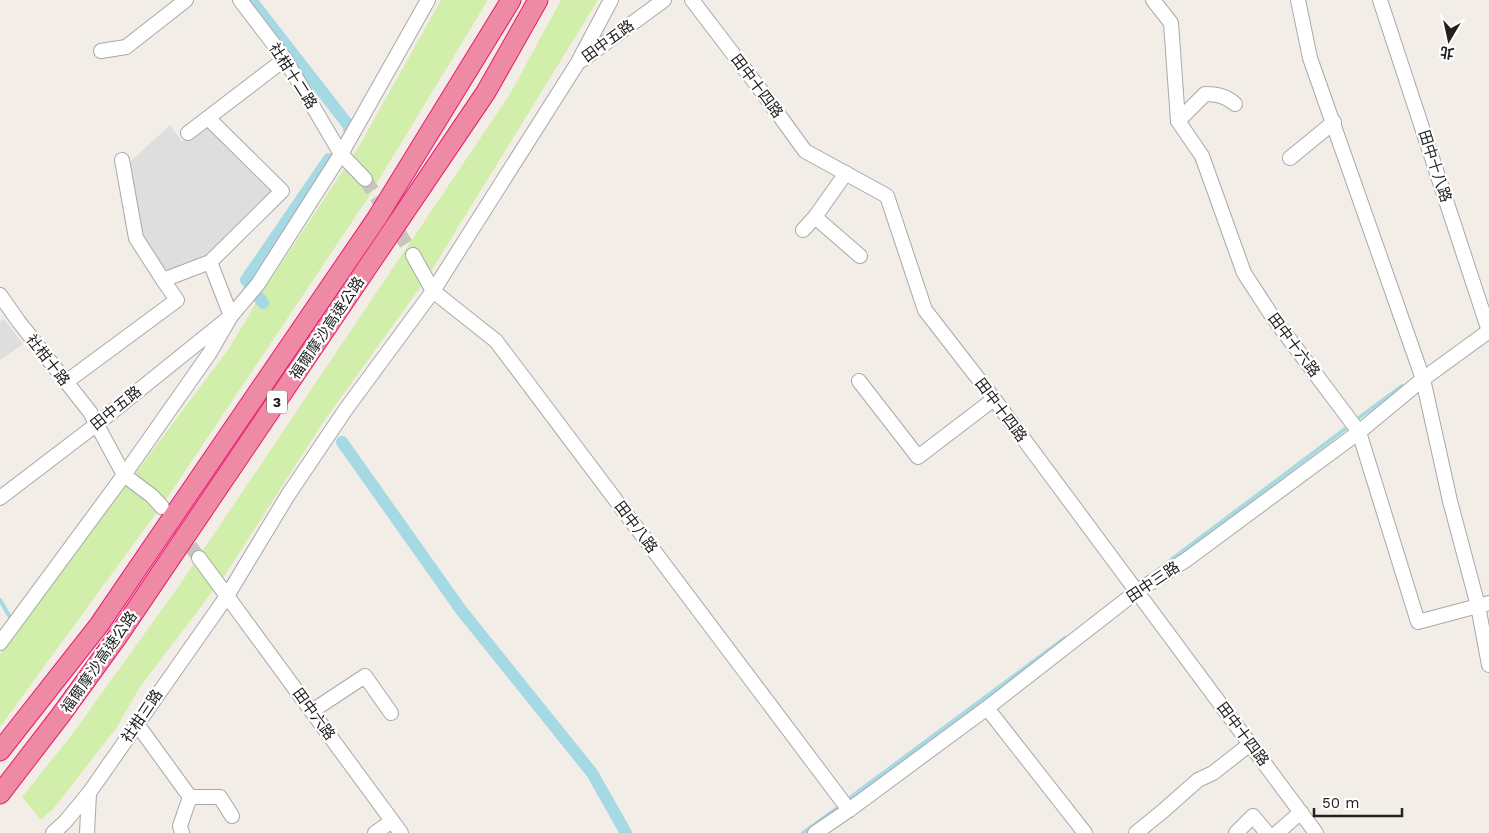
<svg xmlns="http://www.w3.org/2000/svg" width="1489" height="833" viewBox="0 0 1489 833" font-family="'Work Sans','Noto Sans TC',sans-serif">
	<rect width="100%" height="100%" fill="#f2eee7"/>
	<g fill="#dfdede">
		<polygon points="170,125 182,142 206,126 275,191 205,255 168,274 138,233 128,164"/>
		<polygon points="4,319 23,344 0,360 0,322"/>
	</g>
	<g fill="#d1efaa">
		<polygon points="441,0 488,0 366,201 165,501 0,727 0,654 230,347 265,288 358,148"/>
		<polygon points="561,0 598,0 425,281 324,421 225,575 140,687 117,727 54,808 41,820 22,797 74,732 183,580 510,94"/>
	</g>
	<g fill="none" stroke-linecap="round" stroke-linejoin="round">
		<g stroke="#a5d9e3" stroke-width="4">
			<polyline points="1360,417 1402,386"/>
			<polyline points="1155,572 1345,429"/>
			<polyline points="0,600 11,619"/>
			<polyline points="851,797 1065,638"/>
			<polyline points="803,833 836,809"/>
		</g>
		<g stroke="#a5d9e3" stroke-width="12">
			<polyline points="251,0 349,126 349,130"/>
			<polyline points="263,303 246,280 329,159"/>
			<polyline points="342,442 461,610 592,773 626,833"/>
		</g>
		<g stroke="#c8c5bf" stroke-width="14" stroke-dasharray="14 7" stroke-linecap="butt">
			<polyline points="365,179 413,255"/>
			<polyline points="166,512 199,558"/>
		</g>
		<g stroke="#a8a8a8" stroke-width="16">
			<g id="minor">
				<polyline points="240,0 285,59 341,154 365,179"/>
				<polyline points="692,0 763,93 805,151 887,196 925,310 994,399 1316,833"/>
				<polyline points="1153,0 1171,23 1178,121 1202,156 1244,273 1272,316 1359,432 1418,622 1489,603"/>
				<polyline points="1298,0 1310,58 1423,379 1450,501 1478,606 1489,665"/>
				<polyline points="1380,0 1489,331"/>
				<polyline points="101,51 126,47 186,0"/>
				<polyline points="582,60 664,0"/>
				<path d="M 1178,121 L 1205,94 C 1217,94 1226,96 1235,104"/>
				<polyline points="188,133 285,59"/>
				<polyline points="1290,158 1334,122"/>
				<polyline points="122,160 136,238 163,280"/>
				<polyline points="815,217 860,256"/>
				<polyline points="803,230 815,217 846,173"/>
				<polyline points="413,255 433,291 496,341 849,810"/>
				<polyline points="0,295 19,322 90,412 124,475 152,496 162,507"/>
				<polyline points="859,381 918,457 994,399"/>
				<polyline points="66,382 177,300 163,280 210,262 282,191 208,118"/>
				<polyline points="0,498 97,424 231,316 210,262"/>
				<polyline points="199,558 227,596 288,495 346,409 433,291 577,64 611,0"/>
				<polyline points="0,643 124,475 209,354 231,316 258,284 341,154 428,0"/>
				<polyline points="987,708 1085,833"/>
				<polyline points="312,711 365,676 391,713"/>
				<polyline points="137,724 190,797 180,826 182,833"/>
				<polyline points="190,797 220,797 232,816"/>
				<polyline points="53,833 65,822 89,793 227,596 401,833"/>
				<polyline points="87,833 89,793"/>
				<polyline points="375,833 392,821"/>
				<polyline points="815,833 849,810 987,708 1136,592 1186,560 1359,432 1423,379 1489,331"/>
				<polyline points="1136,833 1163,811 1198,780 1213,773 1250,744"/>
				<polyline points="1236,833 1253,816 1267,833"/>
				<polyline points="1277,833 1301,812"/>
			</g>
		</g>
		<g stroke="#e91b72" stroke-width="21">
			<g id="highway">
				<polyline points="0,751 99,625 377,218 511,0"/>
				<polyline points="0,794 60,716 118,636 486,92 538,0"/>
			</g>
		</g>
		<use href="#minor" stroke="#fff" stroke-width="14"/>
		<use href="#highway" stroke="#ee8aa4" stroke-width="19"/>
	</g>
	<g text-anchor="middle" stroke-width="4.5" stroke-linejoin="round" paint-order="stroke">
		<rect fill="#fff" stroke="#646464" stroke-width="1" x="267" y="390.5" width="20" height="23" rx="4"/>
		<g font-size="14" font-weight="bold" fill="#212121">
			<text x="277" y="407">3</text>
		</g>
		<g font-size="15" fill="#212121" stroke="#fff">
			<text transform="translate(608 41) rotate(-36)" y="5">田中五路</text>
			<text transform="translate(293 76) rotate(57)" y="5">社柑十二路</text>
			<text transform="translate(757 86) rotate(53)" y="5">田中十四路</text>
			<text transform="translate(1435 166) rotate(72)" y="5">田中十八路</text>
			<text transform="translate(327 328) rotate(-56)" y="5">福爾摩沙高速公路</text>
			<text transform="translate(1294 345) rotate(53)" y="5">田中十六路</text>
			<text transform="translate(48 360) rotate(52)" y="5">社柑十路</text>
			<text transform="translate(116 408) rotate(-39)" y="5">田中五路</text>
			<text transform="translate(1001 410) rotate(53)" y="5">田中十四路</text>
			<text transform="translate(636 527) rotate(53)" y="5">田中八路</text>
			<text transform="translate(1153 582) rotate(-34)" y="5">田中三路</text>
			<text transform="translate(99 662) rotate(-55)" y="5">福爾摩沙高速公路</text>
			<text transform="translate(314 714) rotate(54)" y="5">田中六路</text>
			<text transform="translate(142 716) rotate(-56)" y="5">社柑三路</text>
			<text transform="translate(1243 734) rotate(53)" y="5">田中十四路</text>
		</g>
	</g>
	<g transform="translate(1449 40) rotate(189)" stroke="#ffffff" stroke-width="4" paint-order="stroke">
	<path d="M0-4L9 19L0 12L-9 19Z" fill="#212121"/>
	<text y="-8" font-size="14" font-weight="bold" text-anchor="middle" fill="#212121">北</text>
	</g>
	<path d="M1314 808v8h88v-8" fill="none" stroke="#212121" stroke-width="2.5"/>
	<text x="1322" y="808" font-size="15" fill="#212121" stroke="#ffffff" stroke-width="4" paint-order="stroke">50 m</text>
</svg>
